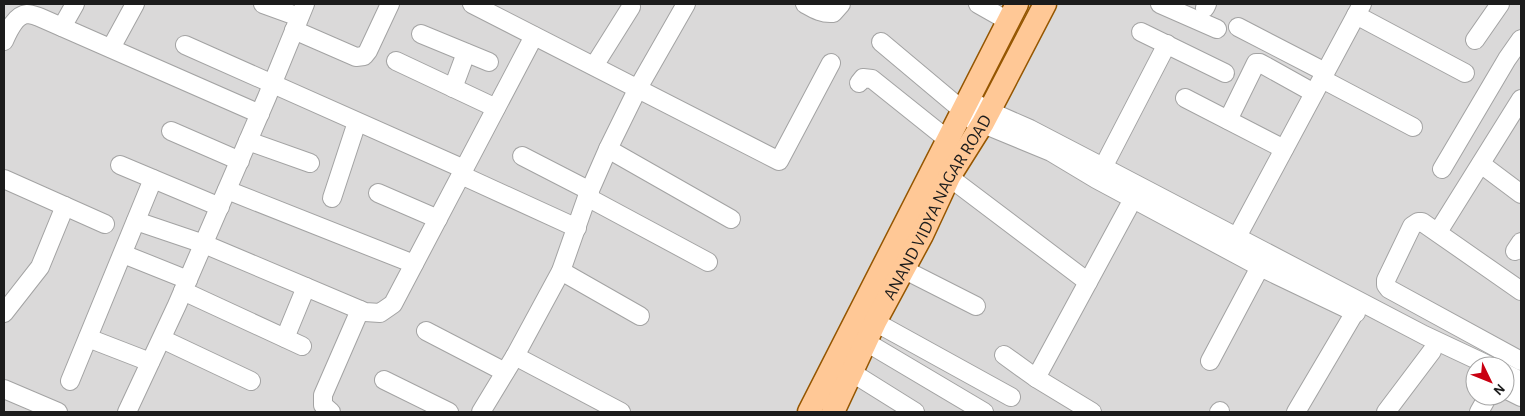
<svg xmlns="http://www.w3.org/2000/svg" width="1525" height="416" viewBox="0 0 1525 416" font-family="'Alegreya Sans',sans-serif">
	<rect width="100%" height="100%" fill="#efe9e1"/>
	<path fill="#dad9d9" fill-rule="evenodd" d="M 4,4 L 1521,4 L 1521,412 L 4,412 ZM 1475,366 L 1505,366 L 1505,396 L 1475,396 Z"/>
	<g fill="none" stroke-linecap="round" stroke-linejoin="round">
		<g stroke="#a3a3a3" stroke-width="20">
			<g id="minor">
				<polyline points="263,4 299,17"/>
				<polyline points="472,4 779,161 831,63"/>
				<path d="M 805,4 C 814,9 822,14 833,13 L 841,4"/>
				<polyline points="978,4 1008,21"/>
				<polyline points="1160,4 1217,29"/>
				<polyline points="1205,8 1207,4"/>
				<polyline points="1356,15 1465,73"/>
				<polyline points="62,27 75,4"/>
				<polyline points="1238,27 1325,72"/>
				<polyline points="294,30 356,57 364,56 368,51 390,4"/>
				<polyline points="1141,32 1225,73"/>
				<polyline points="421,34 489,62"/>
				<polyline points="1475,40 1500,4"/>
				<path d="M 4,41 C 8,32 15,15 27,14 C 31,14 36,16 39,17 L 260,114"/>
				<polyline points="881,42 962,110"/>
				<polyline points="185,45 464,169"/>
				<polyline points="111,48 135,4"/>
				<polyline points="396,61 496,108"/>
				<polyline points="594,66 631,7"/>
				<polyline points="1322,79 1413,127"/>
				<polyline points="859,83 863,78 872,79 947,139"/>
				<polyline points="453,88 466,53"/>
				<polyline points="1185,98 1284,149"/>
				<polyline points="967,99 989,111 1030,129 1103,167 1424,335 1490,366"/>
				<polyline points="971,119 1051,152 1096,179 1260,267 1356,313"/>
				<polyline points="1228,120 1256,63 1260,63 1314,93"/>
				<polyline points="171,131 240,161"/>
				<polyline points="248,141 310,163"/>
				<polyline points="608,149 731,219"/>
				<polyline points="522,156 590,191"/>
				<polyline points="1481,164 1521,194"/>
				<polyline points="120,165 220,207"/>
				<polyline points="1442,169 1507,59 1521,39"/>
				<polyline points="461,175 577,228"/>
				<polyline points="949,177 1088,282"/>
				<polyline points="1098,177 1167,44"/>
				<polyline points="4,179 105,224"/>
				<polyline points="227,190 414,264"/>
				<polyline points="378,193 438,219"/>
				<polyline points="587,197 708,262"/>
				<polyline points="332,198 357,122"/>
				<polyline points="136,221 204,244 365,312 380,313 393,304 534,36"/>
				<polyline points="1438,232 1521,99"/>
				<polyline points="1231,248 1362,4"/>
				<polyline points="1515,251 1521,242"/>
				<polyline points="123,254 188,280"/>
				<polyline points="903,269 976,306"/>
				<polyline points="561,271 640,316"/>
				<polyline points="183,291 302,346"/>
				<polyline points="1521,291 1422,222 1418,222 1412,226 1386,280 1386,285 1389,289 1521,361"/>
				<polyline points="4,313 40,267 65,206"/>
				<polyline points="875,322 1011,397"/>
				<polyline points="426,331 505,372"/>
				<polyline points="88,338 150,362"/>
				<polyline points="285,338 306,287"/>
				<polyline points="162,339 251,381"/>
				<polyline points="866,342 984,412"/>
				<polyline points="1004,355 1036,378 1092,412"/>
				<polyline points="515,356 621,412"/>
				<polyline points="1210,361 1260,267"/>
				<polyline points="851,372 915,412"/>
				<polyline points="1505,373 1521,381"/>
				<polyline points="1036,378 1133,199"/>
				<polyline points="384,380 449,412"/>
				<polyline points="70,381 153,179"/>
				<polyline points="4,389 58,412"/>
				<polyline points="1505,389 1521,397"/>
				<polyline points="127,412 177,305 267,97 305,4"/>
				<polyline points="331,412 323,405 323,395 360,310"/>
				<polyline points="481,412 515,356 561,271 587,197 608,149 638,88 686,4"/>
				<polyline points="1219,412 1220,411"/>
				<polyline points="1296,412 1355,312"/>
				<polyline points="1386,412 1432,351"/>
				<polyline points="1479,412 1488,396"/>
			</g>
		</g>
		<g stroke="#955600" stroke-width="25">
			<g id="major">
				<polyline points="809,412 1017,4"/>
				<path id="s1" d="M 833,412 L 875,322 L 922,235 L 949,177 L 983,123 L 1045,4"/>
			</g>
		</g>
		<use href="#minor" stroke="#fff" stroke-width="18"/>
		<use href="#major" stroke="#ffc896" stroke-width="22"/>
	</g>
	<g text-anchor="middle" stroke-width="5" stroke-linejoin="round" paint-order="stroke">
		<g font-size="18" fill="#1c1c1c" stroke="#fff">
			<text dy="6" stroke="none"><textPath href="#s1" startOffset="230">ANAND VIDYA NAGAR ROAD</textPath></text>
		</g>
	</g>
	<rect width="1525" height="416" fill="none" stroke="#1c1c1c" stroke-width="10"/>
	<g transform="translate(1490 381) rotate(133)"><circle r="24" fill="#ffffff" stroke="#a4a4a4"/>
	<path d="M0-4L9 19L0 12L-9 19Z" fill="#c90012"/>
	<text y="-8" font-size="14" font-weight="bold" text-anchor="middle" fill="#1c1c1c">N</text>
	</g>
</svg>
